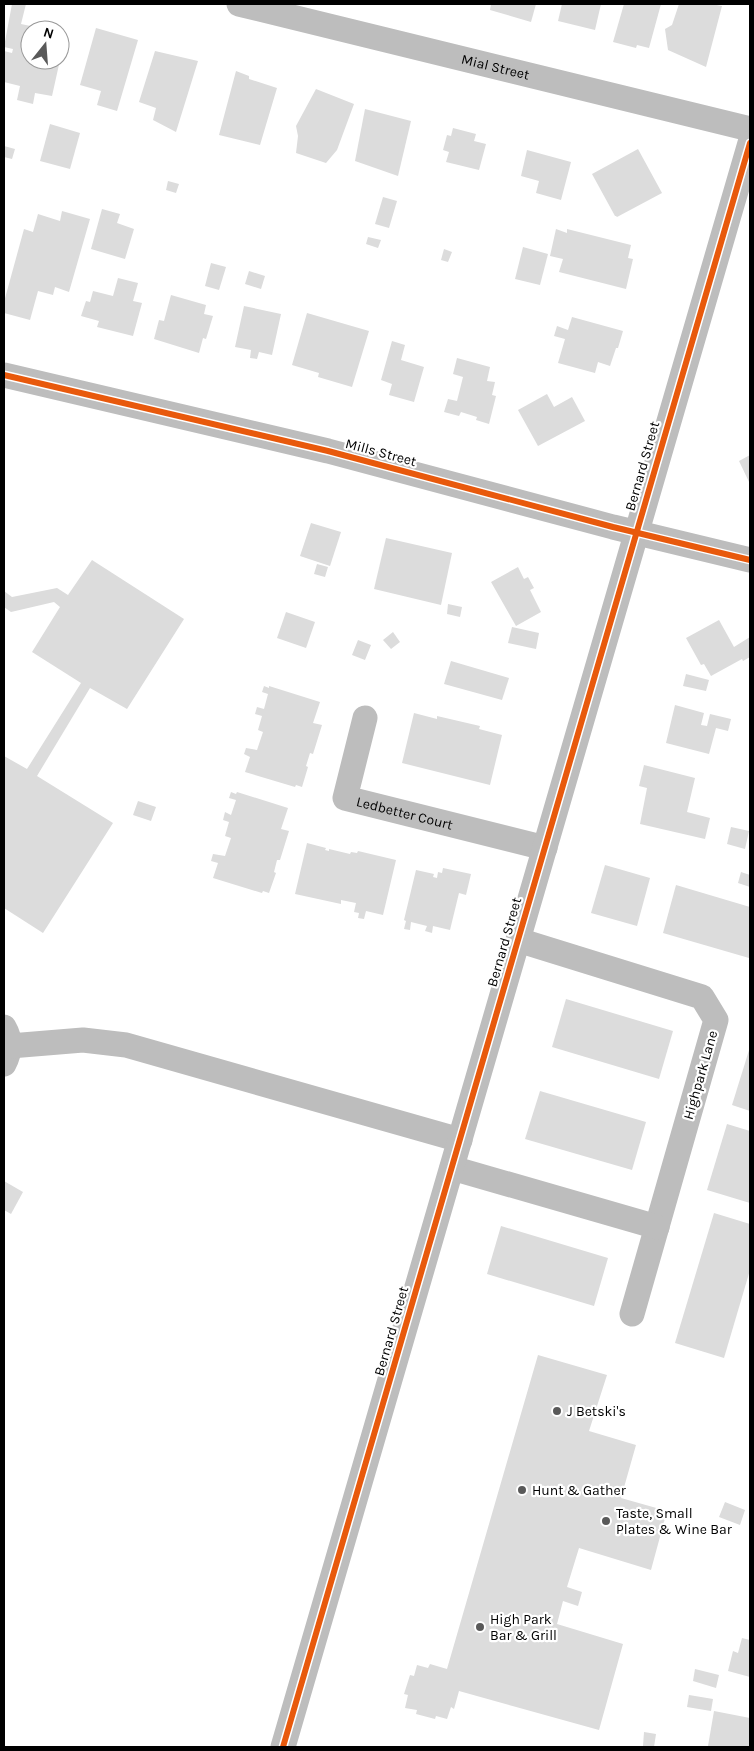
<svg xmlns="http://www.w3.org/2000/svg" width="754" height="1751" viewBox="0 0 754 1751" font-family="Karla,sans-serif">
	<rect width="100%" height="100%" fill="#fff"/>
	<g fill="#dcdcdc">
		<polygon points="12,4 26,4 21,24 45,29 30,30 30,60 60,60 52,96 35,93 33,104 17,100 20,86 4,82 4,51 12,53 13,49 4,47"/>
		<polygon points="491,4 536,4 531,22 490,10"/>
		<polygon points="562,4 601,4 595,30 558,21"/>
		<polygon points="624,4 661,4 649,48 637,45 636,48 613,42"/>
		<polygon points="679,4 711,4 722,6 706,67 668,50 665,29 672,25"/>
		<polygon points="96,28 138,40 117,111 97,105 101,91 80,85"/>
		<polygon points="155,51 198,61 176,132 153,120 156,108 139,102"/>
		<polygon points="236,71 249,76 249,79 277,88 260,145 219,135"/>
		<polygon points="316,89 354,104 337,150 326,163 296,153 298,136 296,126"/>
		<polygon points="365,109 411,121 398,176 355,161"/>
		<polygon points="50,124 80,133 70,169 40,161"/>
		<polygon points="453,128 476,134 474,141 486,144 479,170 446,162 449,152 443,150 447,135 451,136"/>
		<polygon points="4,146 15,149 12,159 4,157"/>
		<polygon points="638,149 662,193 617,217 616,216 615,216 592,174"/>
		<polygon points="527,150 571,162 561,200 536,193 539,181 521,176"/>
		<polygon points="168,181 179,184 176,193 166,190"/>
		<polygon points="383,197 397,201 389,228 375,224"/>
		<polygon points="102,209 120,214 117,223 134,229 125,259 91,249"/>
		<polygon points="62,211 90,219 69,292 55,287 53,295 38,291 30,320 4,313 4,302 24,229 33,232 38,214 60,221"/>
		<polygon points="556,229 567,233 567,229 631,245 628,258 633,259 626,289 559,272 563,259 550,256"/>
		<polygon points="368,237 381,240 378,248 366,244"/>
		<polygon points="523,247 548,254 540,285 515,279"/>
		<polygon points="444,249 452,252 448,262 441,260"/>
		<polygon points="211,263 226,267 219,290 205,286"/>
		<polygon points="249,271 265,276 261,289 245,284"/>
		<polygon points="118,278 138,283 133,301 142,303 133,336 97,327 99,321 81,316 86,301 90,302 93,291 113,296"/>
		<polygon points="171,295 206,305 204,314 213,316 206,339 203,338 199,353 154,339 159,320 164,321"/>
		<polygon points="244,306 281,314 272,355 259,352 257,359 250,358 251,350 235,347"/>
		<polygon points="307,313 369,331 352,387 318,377 319,373 292,365"/>
		<polygon points="572,317 623,331 618,348 616,348 610,366 598,362 595,373 558,363 565,339 554,336 557,326 568,330"/>
		<polygon points="392,341 405,345 401,360 424,367 414,402 389,395 392,384 381,380"/>
		<polygon points="457,358 490,367 487,381 495,382 492,395 496,396 489,424 476,420 477,417 461,412 459,416 444,412 448,399 457,401 463,377 453,374"/>
		<polygon points="547,394 554,407 572,397 585,421 538,446 518,410"/>
		<polygon points="750,455 750,484 739,461"/>
		<polygon points="311,523 341,532 330,566 300,556"/>
		<polygon points="386,538 452,553 441,605 374,589"/>
		<polygon points="92,560 184,619 127,709 90,688 37,776 113,823 43,933 4,908 4,756 27,769 81,683 32,652 60,607 54,602 11,612 4,607 4,591 12,597 57,588 68,595"/>
		<polygon points="317,564 328,567 325,577 314,574"/>
		<polygon points="518,567 524,579 528,577 534,588 530,590 541,612 516,626 491,582"/>
		<polygon points="448,604 462,607 460,617 447,614"/>
		<polygon points="286,612 315,622 306,648 277,638"/>
		<polygon points="719,620 734,647 750,637 750,657 743,661 742,659 711,676 704,664 701,665 686,638"/>
		<polygon points="512,627 539,633 536,649 508,643"/>
		<polygon points="393,632 400,642 391,649 383,640"/>
		<polygon points="358,640 371,645 365,660 352,655"/>
		<polygon points="451,661 509,678 502,700 444,684"/>
		<polygon points="686,674 709,680 706,691 683,686"/>
		<polygon points="264,686 269,688 269,686 320,702 313,723 322,725 313,754 310,753 306,766 308,767 302,787 296,785 295,787 245,772 250,757 244,754 246,748 257,750 263,732 258,730 262,716 255,714 257,707 264,709 268,694 262,692"/>
		<polygon points="675,705 704,713 701,725 707,726 710,714 731,719 728,731 716,728 709,754 666,743"/>
		<polygon points="414,713 437,719 437,716 480,726 479,729 502,735 490,785 402,763"/>
		<polygon points="644,765 695,778 687,812 710,818 705,839 640,824 647,788 639,786"/>
		<polygon points="231,792 236,794 237,792 288,808 281,829 289,831 280,860 277,860 274,872 276,873 269,893 263,891 262,893 213,878 218,863 211,861 213,854 225,856 231,838 225,836 229,822 223,820 225,812 231,815 236,800 229,798"/>
		<polygon points="138,801 156,807 151,821 133,815"/>
		<polygon points="731,827 749,831 745,849 727,844"/>
		<polygon points="307,843 326,848 325,850 329,851 329,849 350,854 351,852 357,853 358,851 396,860 383,915 366,911 364,919 358,918 359,913 354,912 356,903 341,900 341,904 295,894"/>
		<polygon points="605,865 650,878 637,926 591,913"/>
		<polygon points="443,868 471,874 466,895 459,893 450,930 433,926 432,933 425,931 427,926 411,922 410,930 404,929 406,921 404,920 416,870 434,874 433,877 437,878 438,872 442,873"/>
		<polygon points="741,872 750,875 750,887 738,883"/>
		<polygon points="676,885 750,907 750,953 749,958 663,933"/>
		<polygon points="566,999 673,1031 659,1079 552,1047"/>
		<polygon points="750,1047 750,1111 732,1105"/>
		<polygon points="540,1091 646,1122 632,1170 525,1139"/>
		<polygon points="727,1124 750,1131 750,1203 707,1190"/>
		<polygon points="4,1181 23,1192 11,1214 4,1210"/>
		<polygon points="714,1213 750,1224 750,1270 724,1358 675,1343"/>
		<polygon points="501,1226 608,1258 594,1306 487,1274"/>
		<polygon points="538,1355 607,1375 589,1431 636,1445 621,1498 667,1511 651,1570 579,1548 567,1587 582,1592 578,1606 563,1601 557,1624 623,1644 599,1730 459,1691 454,1709 451,1707 447,1719 436,1716 435,1719 416,1714 417,1710 405,1708 408,1695 404,1694 410,1675 414,1676 417,1665 428,1668 430,1664 447,1669"/>
		<polygon points="725,1502 745,1510 740,1525 719,1517"/>
		<polygon points="742,1638 750,1640 750,1677 728,1671 733,1651 738,1653"/>
		<polygon points="695,1669 719,1675 716,1688 693,1681"/>
		<polygon points="689,1695 713,1699 711,1711 687,1707"/>
		<polygon points="714,1711 750,1718 750,1747 708,1746"/>
		<polygon points="644,1732 656,1734 654,1747 643,1746"/>
	</g>
	<g fill="none" stroke-linecap="round" stroke-linejoin="round">
		<g stroke="#bdbdbd" stroke-width="25">
			<path id="s1" d="M 239,4 L 750,129"/>
			<polyline points="4,375 328,451 613,527 750,560"/>
			<path id="s2" d="M 365,718 L 345,798 L 545,848"/>
			<polyline points="518,940 702,997 716,1020 632,1314"/>
			<path d="M 4,1027 C 11,1039 11,1051 4,1064"/>
			<polyline points="10,1046 83,1040 126,1045 460,1140"/>
			<polyline points="452,1168 657,1227"/>
			<polyline points="283,1747 750,143"/>
		</g>
		<g stroke="#fff" stroke-width="9">
			<g id="cycleway">
				<polyline points="4,375 328,451 613,527 750,560"/>
				<polyline points="283,1747 750,143"/>
			</g>
		</g>
		<use href="#cycleway" stroke="#e8590c" stroke-width="6"/>
	</g>
	<g fill="#595959" stroke="#fff" stroke-width="2">
		<circle cx="557" cy="1411" r="5"/>
		<circle cx="522" cy="1490" r="5"/>
		<circle cx="606" cy="1521" r="5"/>
		<circle cx="480" cy="1627" r="5"/>
	</g>
	<g text-anchor="middle" stroke-width="4.5" stroke-linejoin="round" paint-order="stroke">
		<g font-size="14" fill="#000" stroke="#fff">
			<text dy="5" stroke="none"><textPath href="#s1" startOffset="264">Mial Street</textPath></text>
			<text transform="translate(381 452) rotate(15)" y="5">Mills Street</text>
			<text transform="translate(642 466) rotate(-74)" y="5">Bernard Street</text>
			<text dy="5" stroke="none"><textPath href="#s2" startOffset="144">Ledbetter Court</textPath></text>
			<text transform="translate(504 942) rotate(-74)" y="5">Bernard Street</text>
			<text transform="translate(700 1075) rotate(-74)" y="5">Highpark Lane</text>
			<text transform="translate(391 1331) rotate(-74)" y="5">Bernard Street</text>
		</g>
		<g font-size="14" fill="#000" stroke="#fff" text-anchor="start">
			<text x="567" y="1416">J Betski's</text>
			<text x="532" y="1495">Hunt &amp; Gather</text>
			<text x="616" y="1518">Taste, Small<tspan x="616" dy="16">Plates &amp; Wine Bar</tspan></text>
			<text x="490" y="1624">High Park<tspan x="490" dy="16">Bar &amp; Grill</tspan></text>
		</g>
	</g>
	<rect width="754" height="1751" fill="none" stroke="#000000" stroke-width="10"/>
	<g transform="translate(45 45) rotate(17)"><circle r="24" fill="#ffffff" stroke="#999999"/>
	<path d="M0-4L9 19L0 12L-9 19Z" fill="#595959"/>
	<text y="-8" font-size="14" font-weight="bold" text-anchor="middle" fill="#000000">N</text>
	</g>
</svg>
